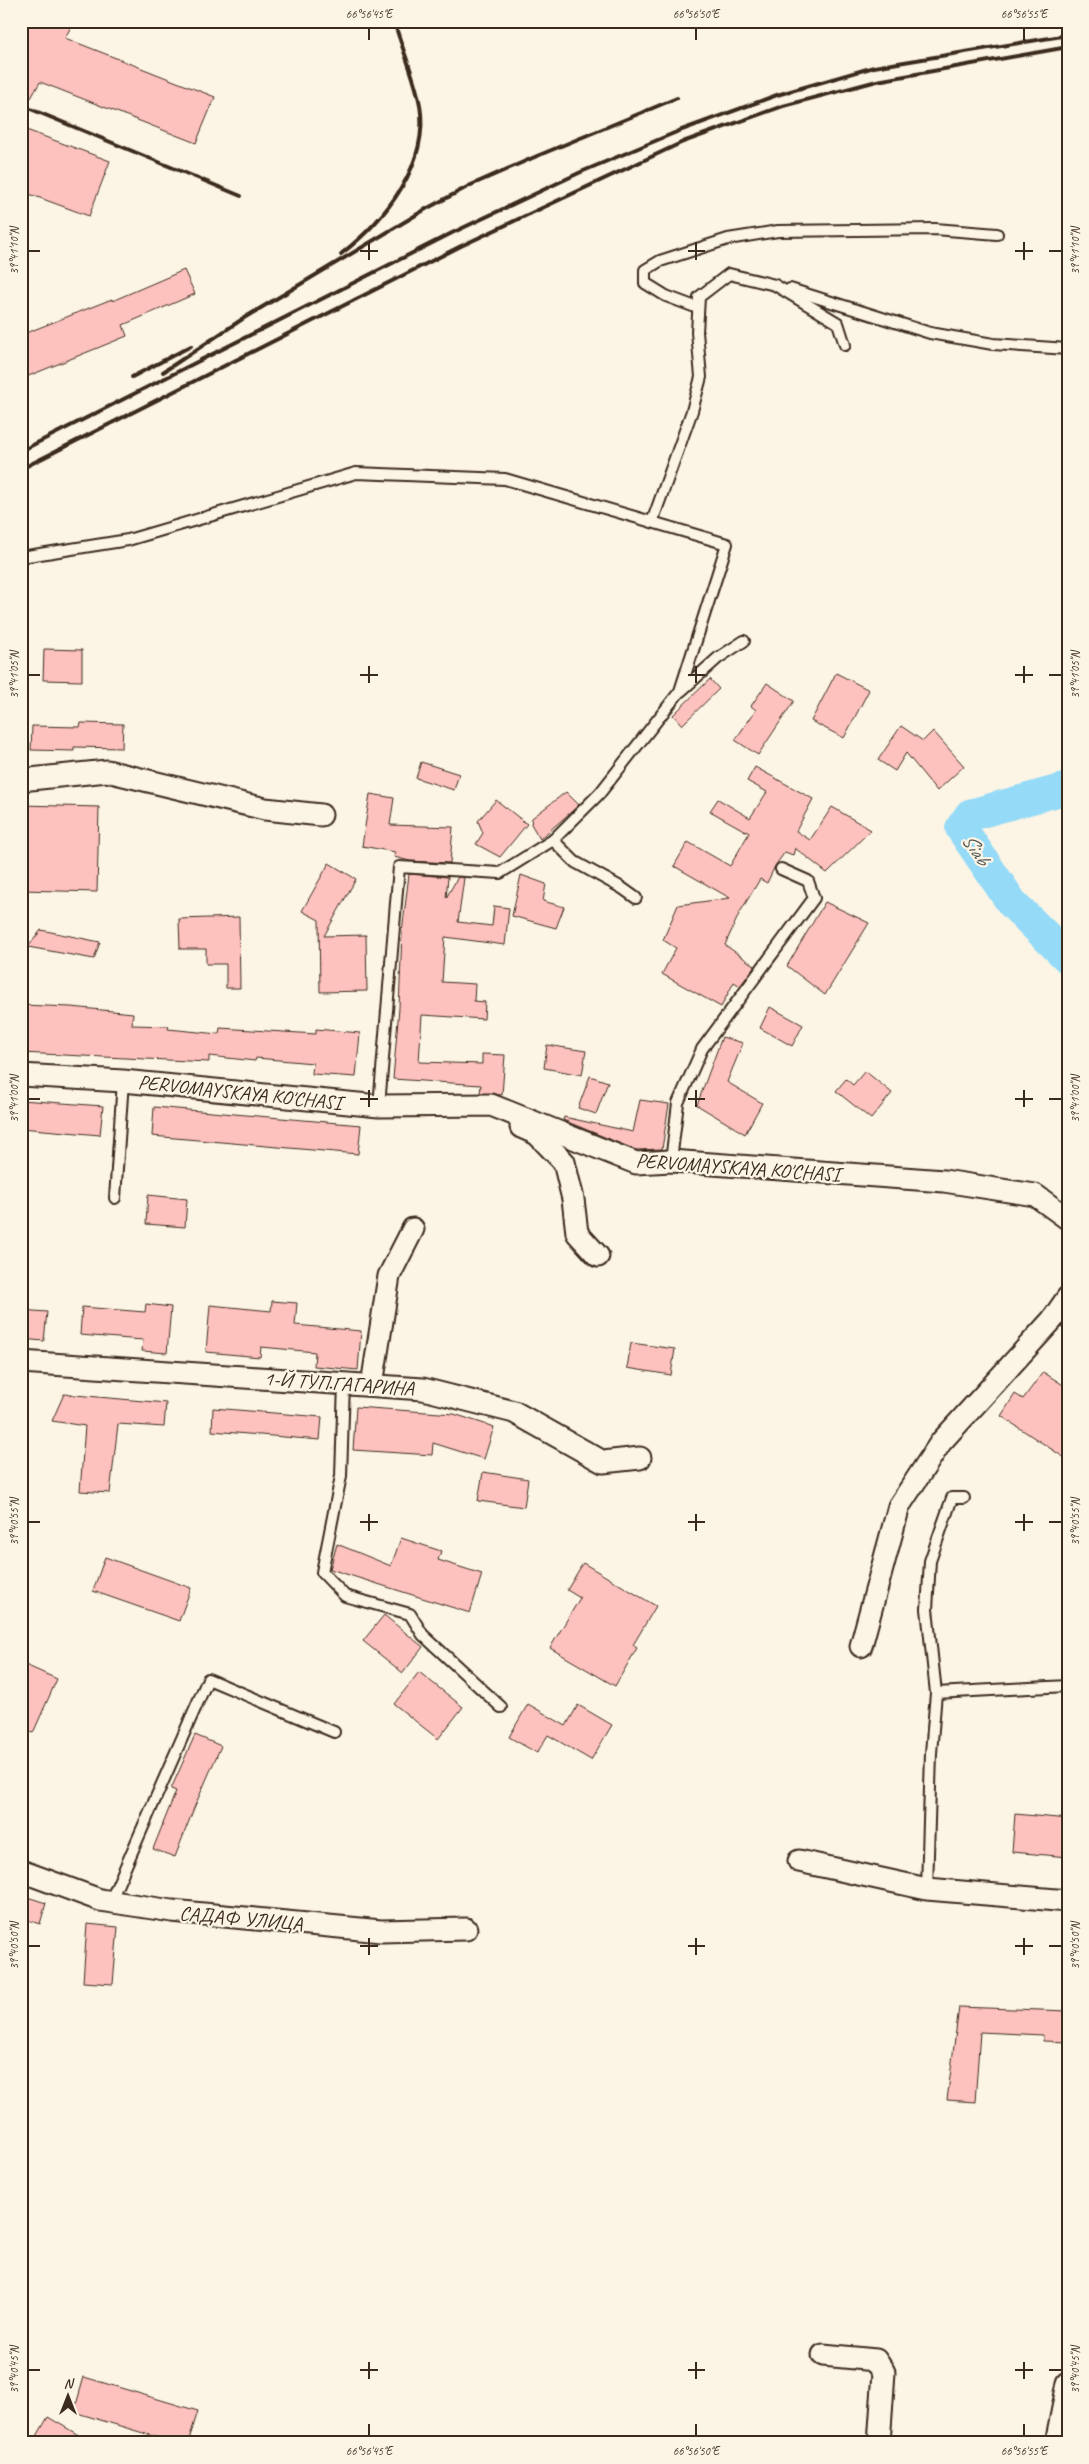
<svg xmlns="http://www.w3.org/2000/svg" width="1089" height="2464" viewBox="0 0 1089 2464" font-family="Caveat,sans-serif">
	<rect width="100%" height="100%" fill="#fcf5e5"/>
	<filter id="ink" filterUnits="userSpaceOnUse"><feTurbulence type="fractalNoise" baseFrequency=".02" numOctaves="2"/><feDisplacementMap in="SourceGraphic" scale="10" xChannelSelector="R" yChannelSelector="G"/><feConvolveMatrix kernelMatrix="1 2 1 2 8 2 1 2 1" color-interpolation-filters="sRGB"/></filter>
	<g filter="url(#ink)">
		<g fill="none" stroke-linecap="round" stroke-linejoin="round">
			<polyline stroke="#95daf7" stroke-width="32" points="1068,788 970,815 961,828 1012,903 1068,958"/>
		</g>
		<g fill="#fec2be" stroke="#3b2a1e">
			<polygon points="28,21 74,21 65,38 215,97 196,143 40,82 31,98 21,92 21,33"/>
			<polygon points="21,128 110,161 89,216 21,191"/>
			<polygon points="184,270 195,294 123,325 127,336 21,379 21,335 112,299 112,301"/>
			<polygon points="44,649 82,650 82,681 43,680"/>
			<polygon points="836,673 869,690 844,738 811,721"/>
			<polygon points="710,679 719,689 682,725 673,715"/>
			<polygon points="767,683 794,701 758,755 735,740 756,710 751,706"/>
			<polygon points="81,723 123,724 122,748 74,747 74,751 31,750 32,726 80,727"/>
			<polygon points="901,726 923,741 933,731 964,766 937,791 906,753 895,771 878,760"/>
			<polygon points="421,762 459,774 454,790 416,778"/>
			<polygon points="755,767 813,799 796,831 810,840 832,807 871,830 827,873 795,848 793,855 785,852 775,866 767,883 760,879 739,914 725,945 755,966 740,986 734,982 721,1007 662,974 676,948 663,940 678,905 730,898 674,866 688,842 730,866 749,833 710,811 718,799 750,818 767,792 747,781"/>
			<polygon points="566,792 579,805 540,839 531,824 532,818"/>
			<polygon points="370,794 394,798 390,825 453,827 450,863 410,861 394,857 395,852 362,846"/>
			<polygon points="496,800 527,824 500,857 476,844 483,833 478,821"/>
			<polygon points="21,805 99,807 97,892 21,890"/>
			<polygon points="329,863 356,879 324,936 366,935 367,991 320,992 319,920 302,911"/>
			<polygon points="409,874 448,877 446,898 458,877 464,878 458,922 492,926 494,906 509,908 505,945 445,937 442,982 475,984 474,1001 485,1002 484,1019 422,1015 419,1062 482,1064 482,1054 505,1055 502,1095 480,1093 481,1085 393,1079 399,1008 402,932"/>
			<polygon points="521,875 546,884 543,901 564,907 556,928 512,916"/>
			<polygon points="825,902 869,923 825,995 787,966"/>
			<polygon points="239,917 240,988 226,988 226,964 206,964 206,949 180,949 179,919"/>
			<polygon points="41,930 100,942 94,959 28,947"/>
			<polygon points="21,1005 71,1007 133,1013 132,1025 169,1026 168,1029 219,1034 220,1028 316,1034 316,1029 360,1033 356,1077 312,1074 313,1063 256,1058 255,1061 209,1056 209,1062 21,1053"/>
			<polygon points="770,1007 803,1025 792,1046 760,1028"/>
			<polygon points="722,1037 743,1043 727,1082 762,1103 745,1134 697,1105"/>
			<polygon points="547,1045 586,1051 582,1075 544,1068"/>
			<polygon points="865,1071 892,1093 871,1119 836,1091 846,1079 853,1085"/>
			<polygon points="590,1076 608,1082 596,1114 578,1108"/>
			<polygon points="21,1100 103,1106 100,1135 21,1128"/>
			<polygon points="640,1100 669,1104 662,1149 636,1150 563,1120 564,1117 633,1132"/>
			<polygon points="154,1107 361,1125 358,1154 152,1136"/>
			<polygon points="148,1195 187,1199 185,1227 146,1224"/>
			<polygon points="272,1301 297,1303 295,1325 361,1331 358,1370 314,1366 315,1352 261,1347 260,1357 206,1352 210,1305 271,1311"/>
			<polygon points="146,1304 171,1307 167,1353 142,1351 143,1340 80,1335 82,1307 145,1312"/>
			<polygon points="21,1310 47,1312 44,1341 21,1339"/>
			<polygon points="631,1343 675,1349 671,1375 627,1368"/>
			<polygon points="1043,1372 1068,1388 1068,1460 1001,1416 1015,1394 1023,1399"/>
			<polygon points="64,1394 166,1403 164,1427 118,1424 110,1493 80,1491 85,1426 52,1421"/>
			<polygon points="356,1407 454,1414 494,1427 484,1459 433,1443 432,1455 353,1450"/>
			<polygon points="213,1408 322,1417 320,1440 212,1431"/>
			<polygon points="483,1472 528,1479 524,1507 478,1501"/>
			<polygon points="401,1538 441,1551 438,1560 482,1574 470,1613 330,1569 337,1544 391,1566"/>
			<polygon points="105,1557 191,1588 179,1621 93,1591"/>
			<polygon points="583,1563 656,1606 633,1645 637,1648 615,1686 550,1648 580,1598 567,1590"/>
			<polygon points="384,1615 423,1647 403,1673 363,1641"/>
			<polygon points="21,1663 57,1679 33,1733 21,1728"/>
			<polygon points="419,1672 463,1707 438,1739 394,1704"/>
			<polygon points="528,1704 566,1726 578,1705 612,1725 591,1760 548,1735 537,1753 509,1737"/>
			<polygon points="195,1735 221,1746 194,1808 175,1857 153,1849 176,1791 171,1789"/>
			<polygon points="1015,1814 1068,1819 1068,1857 1012,1852"/>
			<polygon points="21,1895 46,1903 40,1924 21,1918"/>
			<polygon points="87,1924 118,1927 113,1984 83,1982"/>
			<polygon points="959,2007 1068,2011 1068,2042 1043,2041 1043,2035 980,2032 975,2102 947,2100"/>
			<polygon points="84,2377 198,2411 188,2443 176,2443 74,2412"/>
			<polygon points="48,2417 92,2443 33,2443"/>
		</g>
		<g fill="none" stroke-linecap="round" stroke-linejoin="round">
			<g stroke="#3b2a1e" stroke-width="14">
				<g id="service">
					<polyline points="790,289 930,333 993,344 1068,349"/>
					<polyline points="698,308 666,296 645,283 645,270 660,261 728,239 778,231 935,229 997,234"/>
					<polyline points="652,522 692,411 701,377 697,332 699,297 729,274 775,285 838,323 845,345"/>
					<polyline points="21,557 128,540 356,473 505,479 727,544 680,691 600,793 553,840 500,873 399,867 379,1106"/>
					<polyline points="681,691 718,658 744,641"/>
					<polyline points="553,840 575,862 622,888 636,898"/>
					<polyline points="671,1161 678,1103 702,1049 814,898 808,881 781,869"/>
					<polyline points="115,1198 123,1081"/>
					<polyline points="344,1383 341,1476 322,1572 345,1596 410,1614 423,1635 501,1707"/>
					<polyline points="964,1498 952,1498 930,1561 927,1609 936,1693 1068,1686"/>
					<polyline points="927,1889 931,1753 936,1693"/>
					<polyline points="110,1902 208,1679 334,1732"/>
				</g>
			</g>
			<g stroke="#3b2a1e" stroke-width="25">
				<g id="minor">
					<polyline points="21,780 107,771 265,809 321,815"/>
					<polyline points="21,1075 123,1081 379,1106 491,1105 636,1163 671,1161 944,1181 1035,1195 1068,1219"/>
					<polyline points="521,1127 537,1134 564,1162 573,1199 577,1233 598,1256"/>
					<polyline points="21,1362 423,1389 514,1412 603,1462 640,1458"/>
					<polyline points="372,1385 389,1276 413,1229"/>
					<polyline points="861,1646 899,1506 941,1442 1052,1320 1068,1297"/>
					<polyline points="799,1861 927,1889 1068,1901"/>
					<polyline points="21,1871 100,1900 172,1911 381,1931 466,1929"/>
					<polyline points="823,2355 876,2360 884,2372 879,2443"/>
					<polyline points="1056,2443 1068,2383"/>
				</g>
			</g>
			<use href="#service" stroke="#fcf5e5" stroke-width="10"/>
			<use href="#minor" stroke="#fcf5e5" stroke-width="21"/>
			<g stroke="#3b2a1e" stroke-width="4">
				<polyline points="21,105 241,196"/>
				<path d="M 341,254 C 385,220 430,164 420,105 C 415,77 402,49 394,21"/>
				<polyline points="163,372 244,318 426,209 471,185 537,156 677,98"/>
				<polyline points="132,377 191,346"/>
				<polyline points="21,451 452,233 581,172 679,131 777,95 874,67 1068,35"/>
				<polyline points="21,469 461,246 683,142 783,106 877,81 1068,47"/>
			</g>
		</g>
	</g>
	<path fill="none" stroke="#3b2a1e" stroke-width="2" d="M 369,28 L 369,40M 696,28 L 696,40M 1024,28 L 1024,40M 369,242 L 369,260M 696,242 L 696,260M 1024,242 L 1024,260M 28,251 L 40,251M 360,251 L 378,251M 688,251 L 705,251M 1015,251 L 1033,251M 1049,251 L 1062,251M 369,666 L 369,683M 696,666 L 696,683M 1024,666 L 1024,683M 28,675 L 40,675M 360,675 L 378,675M 688,675 L 705,675M 1015,675 L 1033,675M 1049,675 L 1062,675M 369,1090 L 369,1107M 696,1090 L 696,1107M 1024,1090 L 1024,1107M 28,1099 L 40,1099M 360,1099 L 378,1099M 688,1099 L 705,1099M 1015,1099 L 1033,1099M 1049,1099 L 1062,1099M 369,1514 L 369,1531M 696,1514 L 696,1531M 1024,1514 L 1024,1531M 28,1522 L 40,1522M 360,1522 L 378,1522M 688,1522 L 705,1522M 1015,1522 L 1033,1522M 1049,1522 L 1062,1522M 369,1938 L 369,1955M 696,1938 L 696,1955M 1024,1938 L 1024,1955M 28,1946 L 40,1946M 360,1946 L 378,1946M 688,1946 L 705,1946M 1015,1946 L 1033,1946M 1049,1946 L 1062,1946M 369,2362 L 369,2379M 696,2362 L 696,2379M 1024,2362 L 1024,2379M 28,2370 L 40,2370M 360,2370 L 378,2370M 688,2370 L 705,2370M 1015,2370 L 1033,2370M 1049,2370 L 1062,2370M 369,2424 L 369,2436M 696,2424 L 696,2436M 1024,2424 L 1024,2436"/>
	<g text-anchor="middle" stroke-width="4.5" stroke-linejoin="round" paint-order="stroke">
		<g font-size="20" fill="#3b2a1e" stroke="#fcf5e5">
			<text transform="translate(240 1092) rotate(6)" y="7">PERVOMAYSKAYA KO'CHASI</text>
			<text transform="translate(738 1167) rotate(4)" y="7">PERVOMAYSKAYA KO'CHASI</text>
			<text transform="translate(339 1383) rotate(4)" y="7">1-Й ТУП.ГАГАРИНА</text>
			<text transform="translate(241 1918) rotate(5)" y="7">САДАФ УЛИЦА</text>
		</g>
		<g font-size="21" font-style="italic" fill="#525654" stroke="#fcf5e5">
			<text transform="translate(976 849) rotate(56)" y="7">Siab</text>
		</g>
	</g>
	<rect width="1089" height="2464" fill="none" stroke="#fcf5e5" stroke-width="55"/>
	<g transform="translate(68 2396)" stroke="#fcf5e5" stroke-width="4" paint-order="stroke">
	<path d="M0-4L9 19L0 12L-9 19Z" fill="#3b2a1e"/>
	<text y="-8" font-size="14" font-weight="bold" text-anchor="middle" fill="#3b2a1e">N</text>
	</g>
	<rect x="28" y="28" width="1034" height="2408" fill="none" stroke="#3b2a1e" stroke-width="2"/>
	<g font-size="12" text-anchor="middle" fill="#3b2a1e">
		<text x="369" y="18">66°56'45"E</text>
		<text x="696" y="18">66°56'50"E</text>
		<text x="1024" y="18">66°56'55"E</text>
		<text transform="translate(14 251) rotate(-90)" y="4">39°41'10"N</text>
		<text transform="translate(1075 251) rotate(-90)" y="4">39°41'10"N</text>
		<text transform="translate(14 675) rotate(-90)" y="4">39°41'05"N</text>
		<text transform="translate(1075 675) rotate(-90)" y="4">39°41'05"N</text>
		<text transform="translate(14 1099) rotate(-90)" y="4">39°41'00"N</text>
		<text transform="translate(1075 1099) rotate(-90)" y="4">39°41'00"N</text>
		<text transform="translate(14 1522) rotate(-90)" y="4">39°40'55"N</text>
		<text transform="translate(1075 1522) rotate(-90)" y="4">39°40'55"N</text>
		<text transform="translate(14 1946) rotate(-90)" y="4">39°40'50"N</text>
		<text transform="translate(1075 1946) rotate(-90)" y="4">39°40'50"N</text>
		<text transform="translate(14 2370) rotate(-90)" y="4">39°40'45"N</text>
		<text transform="translate(1075 2370) rotate(-90)" y="4">39°40'45"N</text>
		<text x="369" y="2455">66°56'45"E</text>
		<text x="696" y="2455">66°56'50"E</text>
		<text x="1024" y="2455">66°56'55"E</text>
	</g>
</svg>
